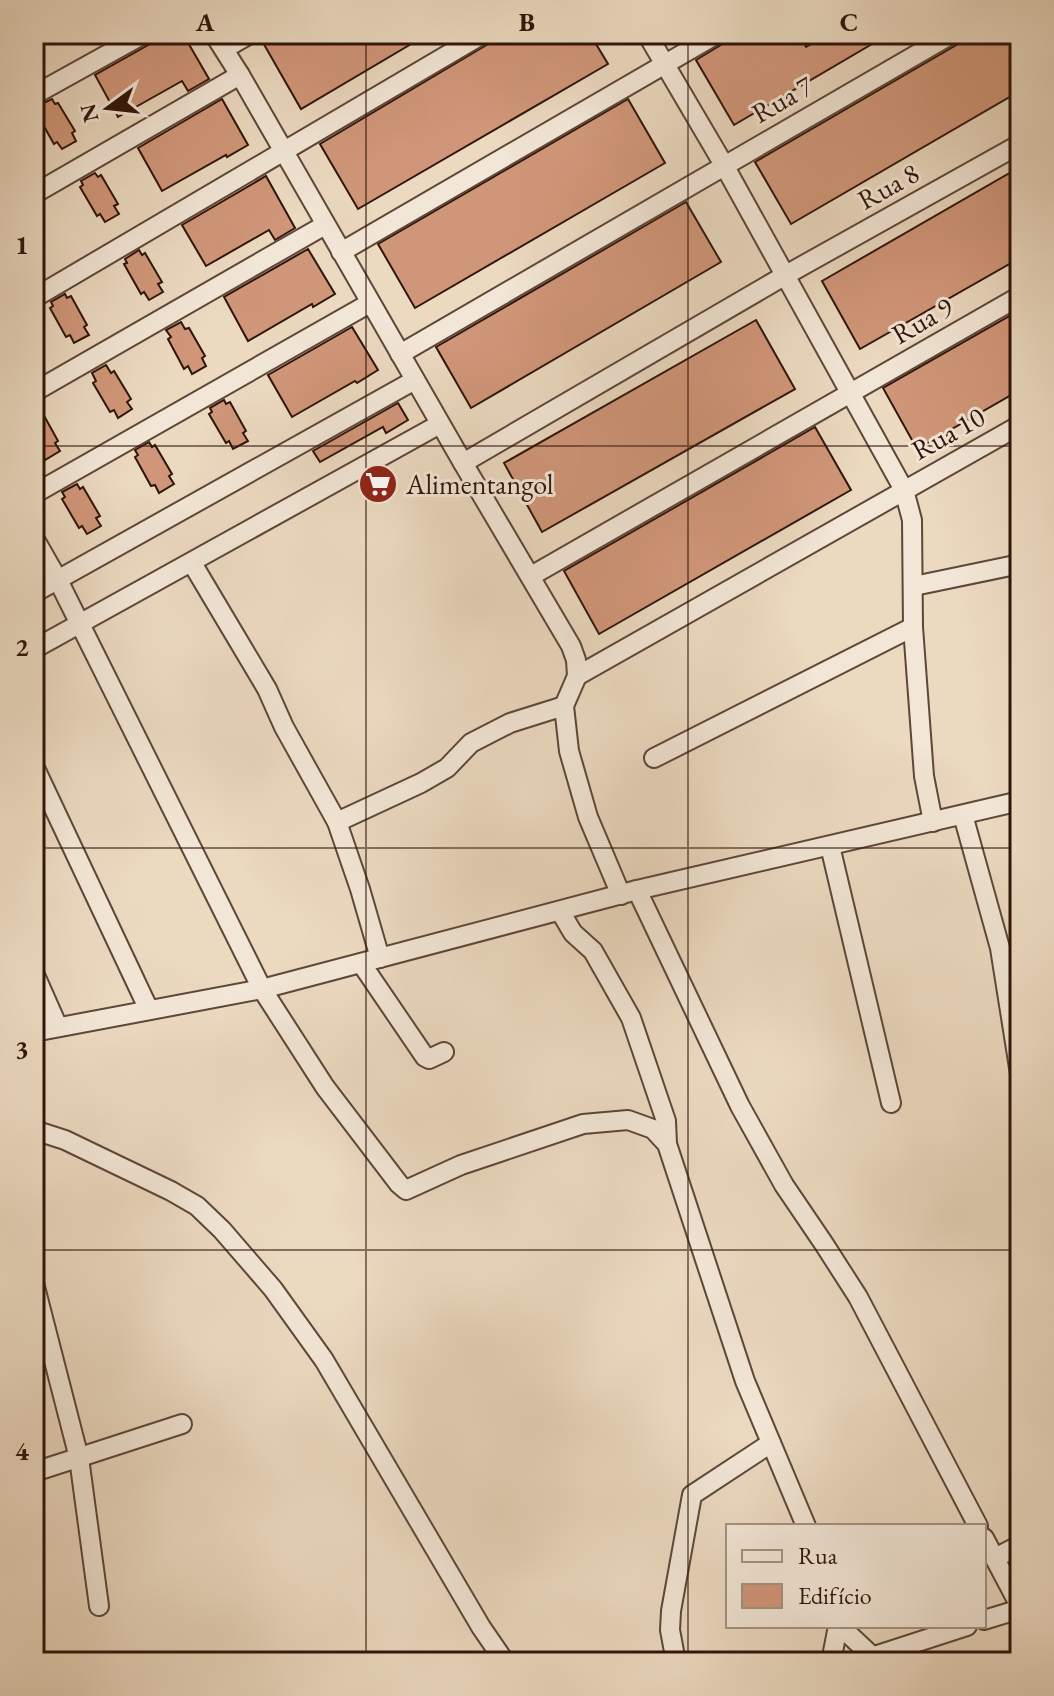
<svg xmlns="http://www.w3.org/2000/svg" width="1054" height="1696" viewBox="0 0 1054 1696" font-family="'EB Garamond',serif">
	<rect width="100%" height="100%" fill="#ebd9c0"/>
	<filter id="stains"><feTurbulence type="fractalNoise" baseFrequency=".0025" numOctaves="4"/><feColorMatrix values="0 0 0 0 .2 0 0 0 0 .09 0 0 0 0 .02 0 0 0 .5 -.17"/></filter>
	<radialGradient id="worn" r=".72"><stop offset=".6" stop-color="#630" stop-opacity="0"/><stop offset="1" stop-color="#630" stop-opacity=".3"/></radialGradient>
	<g fill="#d09679" stroke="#2f150a" stroke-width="2">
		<polygon points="156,34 183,34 209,79 188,91 182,81 118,117 95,75 150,44 154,41"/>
		<polygon points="275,34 428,34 301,109 262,41"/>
		<polygon points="505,34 590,34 608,64 358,209 320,144"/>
		<polygon points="739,34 799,34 806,47 829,34 889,34 734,125 696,60"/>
		<polygon points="965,34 1015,34 1020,44 1020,91 791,224 755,162 958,44"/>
		<polygon points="52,99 55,104 58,103 75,131 72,133 76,141 62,149 57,142 54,144 37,114 40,112 37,106"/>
		<polygon points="222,99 248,145 227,157 226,155 162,191 138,148"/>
		<polygon points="628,99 665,163 415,308 378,244"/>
		<polygon points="1020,167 1020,258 860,349 822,281"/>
		<polygon points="95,173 98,177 101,175 118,204 114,206 119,214 105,222 100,214 97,216 80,187 83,185 81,181"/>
		<polygon points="266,176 295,228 275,240 269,230 206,266 182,225"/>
		<polygon points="686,202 721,262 471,408 436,347"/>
		<polygon points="308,249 335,294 313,307 312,304 248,341 224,297"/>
		<polygon points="139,250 142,255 145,253 162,282 158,284 163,292 149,300 144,292 141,294 124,264 127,263 125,259"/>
		<polygon points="65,294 67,298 71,296 87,325 84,327 89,335 74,343 70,335 66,337 50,308 53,306 51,302"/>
		<polygon points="1020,310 1020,390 917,449 883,388"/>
		<polygon points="756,320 795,389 542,532 504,463"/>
		<polygon points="181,322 185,329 189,328 205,356 202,358 206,366 192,374 188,366 184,369 168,339 171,337 166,330"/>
		<polygon points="352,327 378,370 357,383 355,381 292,417 268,375"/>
		<polygon points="106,365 111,373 114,371 131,399 127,402 132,409 118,418 114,410 110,412 93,383 96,381 92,373"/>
		<polygon points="224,400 226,404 230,402 246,431 243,433 248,441 233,449 229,441 226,443 209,414 212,412 210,408"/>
		<polygon points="37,403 58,441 55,443 60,451 45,460 41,452 34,456 34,404"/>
		<polygon points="398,403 408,420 386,433 383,427 320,462 313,451"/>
		<polygon points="815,427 851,490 599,634 564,571"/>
		<polygon points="149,442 152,447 155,445 172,474 169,476 174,484 159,493 155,485 151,486 135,457 138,455 135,450"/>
		<polygon points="77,484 80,489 83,487 100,516 96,518 101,526 87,534 82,526 79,528 62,499 65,497 62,492"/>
	</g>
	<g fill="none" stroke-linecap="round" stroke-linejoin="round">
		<g stroke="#5e4638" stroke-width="22">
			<g id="street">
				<polyline points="214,34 240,75 463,463 571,646 576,660 577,676 564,706 569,751 588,817 621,895"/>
				<polyline points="647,34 724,165 904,490 912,520 913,627 924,776 933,822"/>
				<polyline points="224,49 250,34"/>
				<polyline points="34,95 144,34"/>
				<polyline points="34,194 240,75"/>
				<polyline points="341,252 717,34"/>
				<polyline points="34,298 483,34"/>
				<polyline points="400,354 952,34"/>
				<polyline points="34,392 325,225"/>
				<polyline points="463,463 784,276 1020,144"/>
				<polyline points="34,494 370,303"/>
				<polyline points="34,538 58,580 262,989 325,1087 399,1184 406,1190 461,1165 583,1124 628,1120 653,1129 667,1144 745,1381 806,1526"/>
				<polyline points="192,563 267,689 284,727 337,822 360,889 380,958"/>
				<polyline points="531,576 1020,296"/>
				<polyline points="914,586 1020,564"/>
				<polyline points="34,593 415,380"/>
				<polyline points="34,649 440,424"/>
				<polyline points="577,676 1020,425"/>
				<polyline points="654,758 913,627"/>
				<polyline points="34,766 149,1010"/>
				<polyline points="963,815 1000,948 1020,1074"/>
				<polyline points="337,822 421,783 447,768 471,743 510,723 564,706"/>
				<polyline points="830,846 891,1103"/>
				<polyline points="637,890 740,1106 784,1185 824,1244 858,1297 978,1526"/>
				<polyline points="560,911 573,933 593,951 631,1018 666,1121 667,1144"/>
				<polyline points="361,963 425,1057 429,1059 444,1052"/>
				<polyline points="34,973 58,1027"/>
				<polyline points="34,1032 262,989 637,890 1020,801"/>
				<polyline points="34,1130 65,1140 171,1191 197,1206 222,1230 273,1289 324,1360 481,1627 505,1662"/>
				<polyline points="34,1283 79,1458 99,1606"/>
				<polyline points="34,1472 182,1424"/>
				<polyline points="984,1538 1020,1606"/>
				<polyline points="995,1558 1020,1545"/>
				<polyline points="984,1620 1020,1609"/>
				<polyline points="840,1626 873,1657"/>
				<polyline points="676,1662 670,1630 671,1611 692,1495 771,1443"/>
				<polyline points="831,1662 838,1626"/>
				<polyline points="856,1662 967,1626"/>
			</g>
		</g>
		<use href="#street" stroke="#f2e6d6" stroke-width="18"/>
	</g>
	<path fill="none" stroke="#2f150a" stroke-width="2" stroke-opacity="0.55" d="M 366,34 L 366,1662M 688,34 L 688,1662M 34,446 L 1020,446M 34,848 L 1020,848M 34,1250 L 1020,1250"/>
	<defs>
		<g id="supermarket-disc" transform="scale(2)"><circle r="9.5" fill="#8f2418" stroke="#f2e6d6"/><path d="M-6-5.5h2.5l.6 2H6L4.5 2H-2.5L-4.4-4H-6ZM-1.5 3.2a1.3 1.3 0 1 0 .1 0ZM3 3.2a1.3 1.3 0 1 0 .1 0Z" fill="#fff"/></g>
	</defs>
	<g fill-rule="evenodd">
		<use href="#supermarket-disc" x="378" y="484"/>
	</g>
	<g text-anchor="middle" stroke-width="6" stroke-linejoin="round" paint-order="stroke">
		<g font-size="28" fill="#2f150a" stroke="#f2e6d6">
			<text transform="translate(782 99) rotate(-30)" y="10">Rua 7</text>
			<text transform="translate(888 186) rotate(-29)" y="10">Rua 8</text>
			<text transform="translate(922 320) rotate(-30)" y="10">Rua 9</text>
			<text transform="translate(948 433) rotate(-29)" y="10">Rua 10</text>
		</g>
		<g font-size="28" fill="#2f150a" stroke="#f2e6d6" text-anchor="start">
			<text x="406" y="494">Alimentangol</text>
		</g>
	</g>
	<rect width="1054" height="1696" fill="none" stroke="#ebd9c0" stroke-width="88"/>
	<rect x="726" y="1524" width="260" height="104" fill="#f2e6d6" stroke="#a49284" stroke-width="2"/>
	<rect x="742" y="1550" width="40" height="12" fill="#f2e6d6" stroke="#a49284" stroke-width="2"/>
	<text x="798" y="1564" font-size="24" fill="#2f150a">Rua</text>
	<rect x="742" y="1584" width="40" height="24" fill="#d09679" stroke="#a49284" stroke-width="2"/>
	<text x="798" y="1604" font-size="24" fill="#2f150a">Edifício</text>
	<g transform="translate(108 108) rotate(255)" stroke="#f2e6d6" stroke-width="6" paint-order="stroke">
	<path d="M0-6L14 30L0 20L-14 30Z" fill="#2f150a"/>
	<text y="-12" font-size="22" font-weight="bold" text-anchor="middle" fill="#2f150a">N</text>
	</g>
	<rect x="44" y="44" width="966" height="1608" fill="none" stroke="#2f150a" stroke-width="3"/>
	<g font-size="26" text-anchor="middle" font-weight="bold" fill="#2f150a">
		<text x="205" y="31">A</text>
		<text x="527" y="31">B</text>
		<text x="849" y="31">C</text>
		<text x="22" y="254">1</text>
		<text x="22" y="656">2</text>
		<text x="22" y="1058">3</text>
		<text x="22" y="1460">4</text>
	</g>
	<rect width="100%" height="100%" filter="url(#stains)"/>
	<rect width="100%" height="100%" fill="url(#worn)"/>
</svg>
